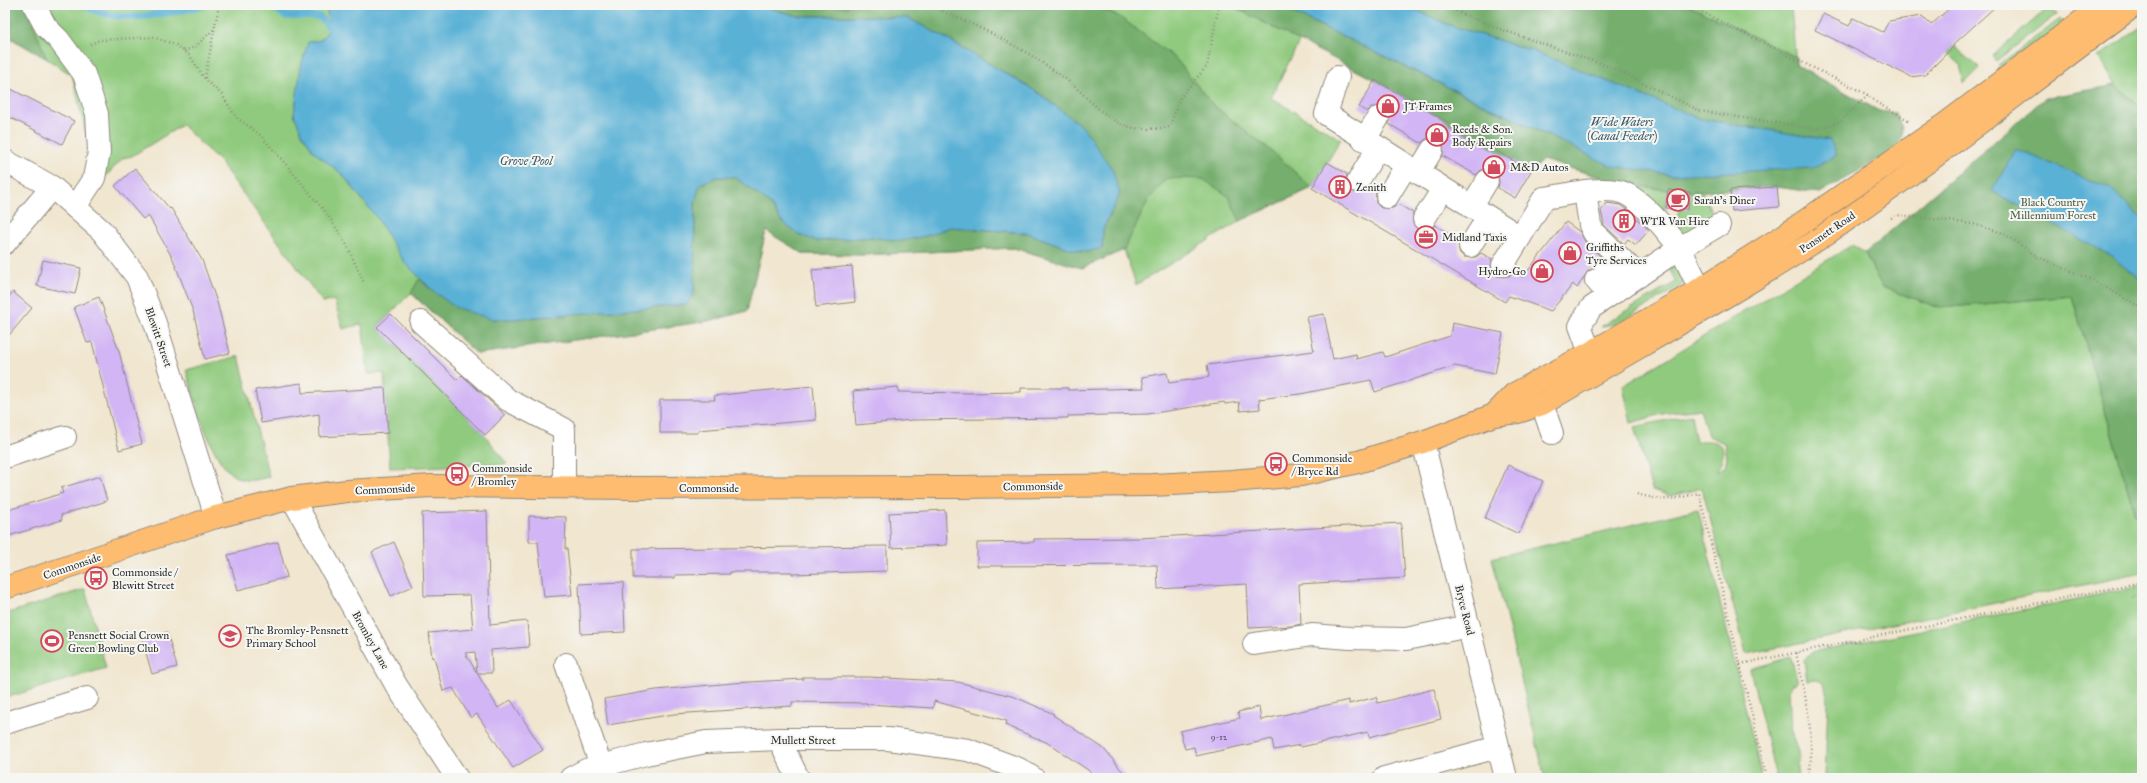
<svg xmlns="http://www.w3.org/2000/svg" width="2147" height="783" viewBox="0 0 2147 783" font-family="'IM FELL Great Primer',serif">
	<rect width="100%" height="100%" fill="#f6f6f2"/>
	<filter id="ink" filterUnits="userSpaceOnUse"><feTurbulence type="fractalNoise" baseFrequency=".025" numOctaves="2"/><feDisplacementMap in="SourceGraphic" scale="8" xChannelSelector="R" yChannelSelector="G"/><feConvolveMatrix kernelMatrix="1 2 1 2 8 2 1 2 1" color-interpolation-filters="sRGB"/></filter>
	<filter id="wash" filterUnits="userSpaceOnUse"><feTurbulence type="fractalNoise" baseFrequency=".012" numOctaves="4" result="noise"/><feDisplacementMap in="SourceGraphic" scale="16" xChannelSelector="R" yChannelSelector="G"/><feGaussianBlur stdDeviation="0.9" result="paint"/><feColorMatrix in="noise" values="0 0 0 0 0 0 0 0 0 0 0 0 0 0 0 0 0 1.4 0 .05"/><feComposite in="paint" operator="in"/></filter>
	<g filter="url(#wash)">
		<rect width="100%" height="100%" fill="#f1e6cf"/>
		<g fill="#90ca7e" stroke="#5e7a54">
			<polygon points="5,5 1785,5 1791,7 1796,65 1879,111 1895,113 1902,127 1902,138 1820,193 1777,187 1701,191 1715,218 1685,235 1674,223 1680,209 1688,209 1689,192 1668,191 1664,213 1627,185 1543,160 1531,171 1375,80 1300,40 1271,98 1341,139 1312,188 1240,221 1136,285 1124,250 1082,268 1014,248 862,255 804,254 766,231 747,311 709,321 477,354 411,293 377,327 485,435 507,464 390,468 384,373 368,374 362,324 343,329 334,300 323,303 220,162 182,125 132,156 123,158 105,177 91,154 72,75 47,59"/>
			<polygon points="2048,8 2058,14 1996,61 1992,56"/>
			<polygon points="2060,19 2065,26 2004,72 1998,65"/>
			<polygon points="2142,26 2142,109 2116,85 2098,57"/>
			<polygon points="1954,46 1980,68 1964,84 1960,64 1947,53"/>
			<path d="M 1852,245 L 1865,253 L 1882,287 L 1940,308 L 2072,296 L 2135,515 L 2142,516 L 2142,573 L 1746,654 L 1702,488 L 1671,496 L 1652,490 L 1634,427 L 1691,415 L 1696,442 C 1722,437 1731,450 1716,471 L 1725,467 L 1727,456 L 1724,443 L 1708,436 L 1700,409 L 1662,414 L 1631,423 L 1623,386 Z"/>
			<polygon points="1675,264 1683,282 1680,287 1616,324 1601,326 1676,282 1669,269"/>
			<path d="M 239,356 L 269,477 C 259,479 251,482 241,479 C 212,472 195,397 186,370 Z"/>
			<polygon points="1698,509 1762,778 1545,778 1492,558"/>
			<polygon points="2142,586 2142,596 2132,599 2142,597 2142,778 1825,778 1828,700 1824,683 1817,680 1807,681 1804,660 1811,652"/>
			<polygon points="85,589 106,668 5,698 5,614"/>
			<polygon points="1791,657 1798,682 1793,684 1789,690 1791,731 1799,755 1797,778 1776,778 1750,669"/>
		</g>
		<g fill="#74ae6d" stroke="#506c4c">
			<polygon points="5,5 25,5 47,59 5,35"/>
			<polygon points="756,5 848,7 847,5 1094,5 1120,17 1176,59 1213,105 1273,152 1312,188 1240,221 1228,196 1203,179 1167,178 1149,199 1124,250 1082,268 1014,248 862,255 804,254 766,231 747,311 709,321 477,354 411,293 419,279 434,292 491,319 513,319 685,305 694,294 695,202 700,184 716,177 735,177 770,204 783,223 817,241 872,237 901,241 926,236 950,227 1027,233 1070,249 1087,252 1102,248 1103,229 1111,214 1083,127 1037,92 942,36 908,18 860,16 798,16"/>
			<path d="M 1230,5 L 1278,5 L 1548,136 L 1830,140 L 1701,119 L 1530,50 L 1449,25 L 1405,5 L 1688,5 L 1796,57 L 1796,65 L 1879,111 L 1895,113 C 1902,126 1903,134 1898,148 L 1820,193 L 1777,187 L 1690,192 L 1668,190 L 1627,185 L 1543,160 L 1531,171 L 1375,80 Z"/>
			<polygon points="2116,85 2142,109 2142,516 2135,515 2072,296 1940,308 1882,287 1865,253 2045,98"/>
		</g>
		<g fill="#5ab1d6" stroke="#426e80">
			<polygon points="330,5 756,5 798,16 860,16 908,18 942,36 1037,92 1083,127 1112,169 1120,194 1103,229 1102,248 1087,252 1070,249 1027,233 950,227 926,236 901,241 872,237 817,241 799,235 783,223 770,204 735,177 716,177 700,184 695,202 694,294 686,305 513,319 491,319 472,313 455,307 434,292 404,262 377,218 342,174 314,152 302,134 294,114 301,66 308,42 321,40 330,28 327,12"/>
			<polygon points="1278,5 1405,5 1449,25 1530,50 1701,119 1830,140 1837,155 1813,168 1672,175 1611,166"/>
			<polygon points="2016,149 2111,189 2142,219 2142,282 2113,257 1992,191"/>
		</g>
		<g fill="none" stroke-linecap="round" stroke-linejoin="round">
			<g stroke="#5ab1d6" stroke-width="7">
				<path d="M 83,5 C 122,27 165,13 206,5"/>
				<polyline points="271,5 285,16 320,17 330,28"/>
			</g>
		</g>
		<g id="blocks">
			<g fill="#d2b5f5">
				<polygon points="1953,5 1997,5 1953,45 1954,46 1925,75 1911,77 1815,30 1823,14 1849,26 1853,18 1883,32 1889,21 1922,16 1931,25"/>
				<polygon points="1375,80 1531,171 1515,198 1498,188 1499,182 1498,175 1493,170 1481,170 1476,175 1443,156 1443,144 1438,139 1426,139 1421,143 1389,124 1389,113 1384,107 1373,107 1367,112 1359,107"/>
				<polygon points="5,86 74,121 62,144 5,115"/>
				<polygon points="1327,162 1347,174 1346,180 1347,187 1352,192 1364,192 1369,187 1376,191 1376,203 1381,208 1393,208 1398,204 1413,213 1413,224 1418,230 1429,230 1435,225 1459,240 1459,252 1464,257 1476,257 1481,253 1492,259 1492,271 1497,276 1509,276 1513,272 1523,277 1566,222 1580,232 1585,242 1601,257 1594,263 1594,268 1588,271 1577,288 1573,284 1551,311 1509,296 1505,302 1312,188"/>
				<polygon points="135,168 170,209 171,208 202,260 217,302 230,353 205,359 193,311 173,259 148,215 143,219 115,186"/>
				<polygon points="1777,187 1779,207 1732,211 1730,190"/>
				<polygon points="1668,190 1690,192 1688,209 1666,208"/>
				<polygon points="1607,203 1620,205 1626,209 1649,230 1636,245 1628,239 1624,244 1604,225 1601,211"/>
				<polygon points="43,260 81,268 75,294 37,286"/>
				<polygon points="852,266 855,302 816,307 812,270"/>
				<polygon points="13,292 32,308 5,340 5,301"/>
				<polygon points="99,297 119,351 142,444 119,450 92,342 87,343 74,307"/>
				<polygon points="391,314 457,380 462,375 505,415 485,435 377,327"/>
				<polygon points="1324,314 1333,359 1356,354 1357,359 1383,352 1385,357 1450,336 1452,323 1503,333 1495,374 1455,366 1375,392 1371,380 1300,394 1259,399 1260,409 1240,411 1239,402 1225,404 1224,402 1148,414 1068,416 1068,418 912,420 856,425 853,391 898,387 898,392 969,393 1021,392 1021,388 1068,388 1068,390 1144,388 1142,377 1167,373 1169,383 1209,377 1207,365 1314,351 1307,317"/>
				<polygon points="301,383 302,393 385,388 388,433 320,437 319,414 261,423 255,390"/>
				<polygon points="813,386 816,420 698,430 698,433 660,433 660,400 715,400 714,396 739,393"/>
				<polygon points="1508,465 1543,481 1519,534 1485,518"/>
				<polygon points="100,476 107,501 61,515 62,520 5,537 5,511 63,493 61,488"/>
				<polygon points="945,510 947,545 891,548 889,513"/>
				<polygon points="487,511 490,625 527,621 529,647 491,650 492,673 477,673 475,652 465,653 498,708 511,700 543,750 513,768 477,714 471,718 453,688 443,691 434,657 432,658 429,633 473,629 470,595 424,596 422,513"/>
				<polygon points="529,516 566,517 565,549 567,548 572,595 544,597 538,542 529,542"/>
				<polygon points="1401,523 1405,578 1299,584 1301,624 1292,626 1249,628 1247,584 1158,589 1157,565 977,566 977,543 1034,542 1034,539 1140,538"/>
				<polygon points="278,542 287,577 238,590 228,555"/>
				<polygon points="394,542 413,586 391,596 372,552"/>
				<polygon points="887,546 887,571 792,574 792,572 730,572 730,574 675,575 675,578 633,578 633,549"/>
				<polygon points="623,582 625,632 581,634 579,584"/>
				<polygon points="167,632 177,667 152,674 142,639"/>
				<polygon points="803,677 869,677 958,682 1015,697 1054,714 1053,715 1103,748 1128,778 1095,778 1088,770 1046,742 1005,725 1007,721 934,701 933,708 867,704 867,703 792,702 792,706 674,714 608,725 604,699 656,690 733,683 803,679"/>
				<polygon points="1434,689 1441,719 1369,737 1368,732 1301,747 1300,745 1274,750 1272,739 1196,756 1194,747 1185,749 1180,731 1240,718 1238,712 1259,707 1261,720 1349,700 1349,704 1376,697 1378,703"/>
			</g>
		</g>
	</g>
	<g filter="url(#ink)">
		<use href="#blocks" fill-opacity="0" stroke="#8e887d" stroke-width="1"/>
		<g fill="none" stroke-linecap="round" stroke-linejoin="round">
			<g stroke="#8e887d" stroke-width="24">
				<g id="minor">
					<polyline points="34,5 46,27 59,40 84,74 97,114 99,152 94,178 75,207"/>
					<polyline points="1338,77 1326,114 1520,237"/>
					<polyline points="1364,140 1378,118"/>
					<polyline points="5,161 52,187 102,231 137,277 155,323 216,517"/>
					<polyline points="1418,173 1432,150"/>
					<polyline points="1358,181 1378,148"/>
					<polyline points="1585,192 1590,225 1594,233 1639,276"/>
					<polyline points="1387,197 1406,166"/>
					<polyline points="1471,207 1487,181"/>
					<polyline points="1424,219 1443,189"/>
					<polyline points="5,243 52,187"/>
					<polyline points="1470,246 1488,217"/>
					<path d="M 1503,265 L 1544,198 C 1567,195 1593,187 1617,191 C 1638,194 1667,231 1680,248 L 1719,225"/>
					<polyline points="1606,268 1622,287"/>
					<polyline points="1596,280 1609,295"/>
					<polyline points="421,322 508,400 564,429 564,487"/>
					<polyline points="1605,356 1599,359 1590,353 1580,326 1591,308 1680,248 1700,289 1697,307"/>
					<polyline points="1542,404 1552,433"/>
					<polyline points="1423,442 1506,778"/>
					<polyline points="5,457 65,437"/>
					<polyline points="292,498 396,685 457,778"/>
					<polyline points="1254,644 1312,635 1350,638 1406,639 1469,626"/>
					<polyline points="566,664 601,766"/>
					<polyline points="5,723 87,698"/>
					<polyline points="779,739 798,778"/>
					<polyline points="571,778 586,770 646,754 706,742 779,739 888,739 968,750 1019,769 1033,778"/>
					<polyline points="1384,778 1498,747"/>
				</g>
			</g>
			<g stroke="#8e887d" stroke-width="24">
				<g id="major">
					<polyline points="1494,415 1514,394 1590,353 1700,289 1783,236 1945,124 2103,5"/>
					<path d="M 5,588 L 216,517 L 292,498 L 347,491 L 432,486 L 632,488 L 961,487 L 1152,485 L 1232,481 L 1301,475 L 1358,462 L 1423,442 L 1494,415 L 1518,412 L 1542,404 C 1634,349 1728,298 1817,240 C 1927,167 2029,83 2135,5"/>
				</g>
			</g>
			<g stroke="#8e887d" stroke-width="2.5" stroke-dasharray="1 3" stroke-linecap="butt">
				<polyline points="305,5 312,5"/>
				<path d="M 928,5 C 974,24 1019,45 1060,75 C 1081,89 1096,111 1119,123 C 1135,131 1153,129 1170,127 L 1179,99 L 1207,66 L 1219,5"/>
				<polyline points="1441,5 1497,28 1613,68 1700,111 1817,129 1841,121 1868,95 1877,103 1910,121"/>
				<polyline points="1688,5 1868,95"/>
				<polyline points="90,44 100,40 153,37 176,45 190,56 205,79 222,95 236,117 259,134 279,156 327,214 346,243 364,283"/>
				<polyline points="184,51 195,47 215,28"/>
				<polyline points="205,78 219,5"/>
				<polyline points="1891,218 1900,215 1973,224 2003,233 2038,257 2094,281 2142,308"/>
				<path d="M 1637,494 C 1666,502 1671,500 1699,493 L 1767,778"/>
				<path d="M 1796,653 C 1804,690 1817,741 1808,778"/>
				<polyline points="1740,664 2142,582"/>
			</g>
			<use href="#minor" stroke="#fff" stroke-width="22"/>
			<use href="#major" stroke="#fdbc70" stroke-width="22"/>
		</g>
	</g>
	<defs>
		<g id="shop-ring" transform="scale(1.15)"><circle r="9.5" fill="#f6f6f2" stroke="#d1495b" stroke-width="1.5"/><path d="M-5-2.5h2.3a2.7 3.5 0 0 1 5.4 0H5L5.5 6h-11ZM-1.5-2.5h3a1.5 2.3 0 0 0-3 0Z" fill="#d1495b"/></g>
		<g id="building-ring" transform="scale(1.15)"><circle r="9.5" fill="#f6f6f2" stroke="#d1495b" stroke-width="1.5"/><path d="M-4-6H4V6H1V3H-1V6H-4ZM-2.5-4.3h1.7v1.8h-1.7ZM.8-4.3h1.7v1.8H.8ZM-2.5-1h1.7V.8h-1.7ZM.8-1h1.7V.8H.8Z" fill="#d1495b"/></g>
		<g id="cafe-ring" transform="scale(1.15)"><circle r="9.5" fill="#f6f6f2" stroke="#d1495b" stroke-width="1.5"/><path d="M-5.5-4.5H6V0H3Q3 3.5 0 3.5H-2.5Q-5.5 3.5-5.5 0ZM3-3.2v2h1.7v-2ZM-6 4.5H4V6H-6Z" fill="#d1495b"/></g>
		<g id="office-ring" transform="scale(1.15)"><circle r="9.5" fill="#f6f6f2" stroke="#d1495b" stroke-width="1.5"/><path d="M-6-3h4V-5.5h4V-3h4V5H-6ZM-1-4.5V-3h2v-1.5ZM-6 0V1H6V0Z" fill="#d1495b"/></g>
		<g id="bus-ring" transform="scale(1.15)"><circle r="9.5" fill="#f6f6f2" stroke="#d1495b" stroke-width="1.5"/><path d="M-5-6H5V4H4V6H2V4H-2V6H-4V4H-5ZM-3.5-4V0h7V-4ZM-3.5 1.2v1.5H-2V1.2ZM2 1.2v1.5H3.5V1.2Z" fill="#d1495b"/></g>
		<g id="school-ring" transform="scale(1.15)"><circle r="9.5" fill="#f6f6f2" stroke="#d1495b" stroke-width="1.5"/><path d="M0-5L7-2L0 1L-7-2ZM-4 1L0 2.5L4 1V4Q0 6-4 4Z" fill="#d1495b"/></g>
		<g id="stadium-ring" transform="scale(1.15)"><circle r="9.5" fill="#f6f6f2" stroke="#d1495b" stroke-width="1.5"/><path d="M0-5a6.5 5 0 1 0 0 10a6.5 5 0 1 0 0-10ZM-3.5-1.8h7v3.6h-7Z" fill="#d1495b"/></g>
	</defs>
	<g fill-rule="evenodd">
		<use href="#shop-ring" x="1388" y="106"/>
		<use href="#shop-ring" x="1437" y="135"/>
		<use href="#shop-ring" x="1494" y="167"/>
		<use href="#building-ring" x="1340" y="187"/>
		<use href="#cafe-ring" x="1678" y="200"/>
		<use href="#building-ring" x="1624" y="221"/>
		<use href="#office-ring" x="1426" y="237"/>
		<use href="#shop-ring" x="1570" y="253"/>
		<use href="#shop-ring" x="1542" y="271"/>
		<use href="#bus-ring" x="1276" y="464"/>
		<use href="#bus-ring" x="457" y="474"/>
		<use href="#bus-ring" x="96" y="578"/>
		<use href="#school-ring" x="230" y="636"/>
		<use href="#stadium-ring" x="52" y="641"/>
	</g>
	<g text-anchor="middle" stroke-width="4" stroke-linejoin="round" paint-order="stroke">
		<g font-size="9" fill="#554e5e">
			<text x="1219" y="740">9-12</text>
		</g>
		<g font-size="11" fill="#2b2b2b" stroke="#f6f6f2" text-anchor="start">
			<text x="1404" y="110">JT Frames</text>
			<text x="1452" y="133">Reeds &amp; Son.<tspan x="1452" dy="13">Body Repairs</tspan></text>
			<text x="1510" y="171">M&amp;D Autos</text>
			<text x="1356" y="191">Zenith</text>
			<text x="1694" y="204">Sarah's Diner</text>
			<text x="1640" y="225">WTR Van Hire</text>
			<text x="1442" y="241">Midland Taxis</text>
			<text x="1586" y="251">Griffiths<tspan x="1586" dy="13">Tyre Services</tspan></text>
			<text x="1526" y="275" text-anchor="end">Hydro-Go</text>
			<text x="1292" y="462">Commonside<tspan x="1292" dy="13">/ Bryce Rd</tspan></text>
			<text x="472" y="472">Commonside<tspan x="472" dy="13">/ Bromley</tspan></text>
			<text x="112" y="576">Commonside /<tspan x="112" dy="13">Blewitt Street</tspan></text>
			<text x="246" y="634">The Bromley-Pensnett<tspan x="246" dy="13">Primary School</tspan></text>
			<text x="68" y="639">Pensnett Social Crown<tspan x="68" dy="13">Green Bowling Club</tspan></text>
		</g>
		<g font-size="11" fill="#495b44" stroke="#f6f6f2">
			<text x="2053" y="206">Black Country<tspan x="2053" dy="13">Millennium Forest</tspan></text>
		</g>
		<g font-size="11" fill="#2b2b2b" stroke="#f6f6f2">
			<text transform="translate(1827 232) rotate(-34)" y="4">Pensnett Road</text>
			<text transform="translate(159 337) rotate(71)" y="4">Blewitt Street</text>
			<text transform="translate(1033 486) rotate(-1)" y="4">Commonside</text>
			<text x="709" y="492">Commonside</text>
			<text transform="translate(385 489) rotate(-3)" y="4">Commonside</text>
			<text transform="translate(72 566) rotate(-19)" y="4">Commonside</text>
			<text transform="translate(1465 610) rotate(76)" y="4">Bryce Road</text>
			<text transform="translate(371 640) rotate(61)" y="4">Bromley Lane</text>
			<text x="803" y="744">Mullett Street</text>
		</g>
		<g font-size="12" font-style="italic" fill="#3b5a67" stroke="#f6f6f2">
			<text x="1622" y="126">Wide Waters<tspan x="1622" dy="14">(Canal Feeder)</tspan></text>
			<text x="526" y="165">Grove Pool</text>
		</g>
	</g>
	<rect width="2147" height="783" fill="none" stroke="#f6f6f2" stroke-width="20"/>
</svg>
